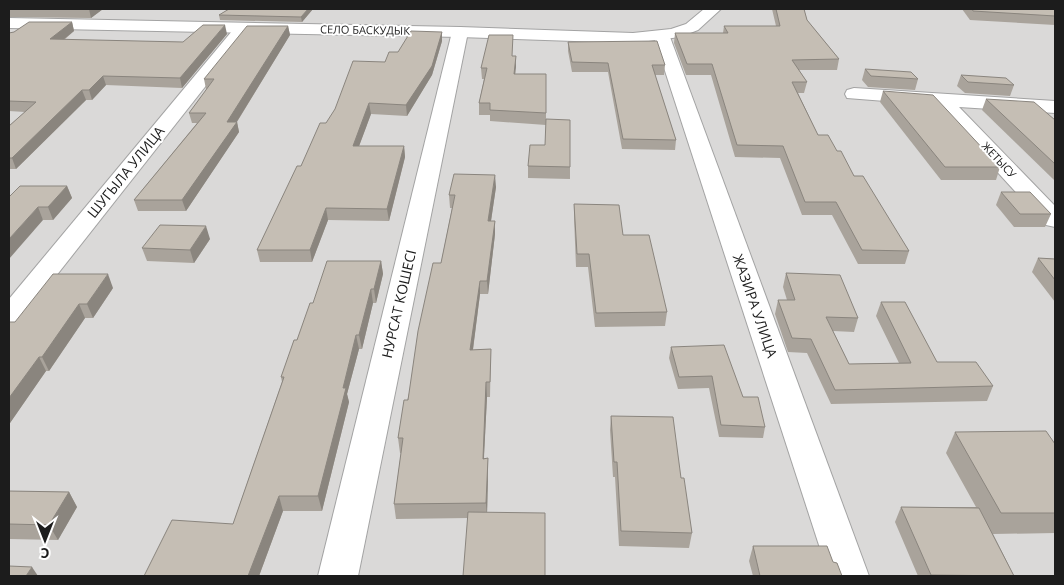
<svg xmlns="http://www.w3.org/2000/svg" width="1064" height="585" viewBox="0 0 1064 585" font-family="'Open Sans',sans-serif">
	<rect width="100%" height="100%" fill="#eeebe1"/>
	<rect fill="#dad9d8" x="9" y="9" width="1046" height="567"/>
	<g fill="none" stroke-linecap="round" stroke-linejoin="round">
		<g stroke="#a3a3a3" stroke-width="2">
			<g id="minor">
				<polygon points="243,23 249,25 251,28 249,31 19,323 9,326 9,299 237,25"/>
				<polygon points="460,27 466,29 468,32 358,576 318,576 452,32 454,29"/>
				<polygon points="662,32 668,34 670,37 869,576 829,576 654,37 656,34"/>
				<polygon points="854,88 1055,101 1055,113 959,107 1055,206 1055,227 1046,225 936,105 847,98 845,94 847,90"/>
			</g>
		</g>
		<g stroke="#a3a3a3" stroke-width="2">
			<polygon id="tertiary" points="704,9 721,9 698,30 680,37 633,43 460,37 9,28 9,18 460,27 633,33 671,29 686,24"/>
		</g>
		<use href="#minor" fill="#fff" fill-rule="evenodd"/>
		<use href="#tertiary" fill="#fff" fill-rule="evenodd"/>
	</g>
	<g fill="#a9a39b">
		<polygon points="9,9 103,9 91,18 9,17"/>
		<polygon points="229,9 313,9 302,22 220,20 219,15"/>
		<polygon points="772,9 804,9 807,20 839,59 837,70 799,70 807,82 804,93 798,93 818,135 837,151 854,176 909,251 905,264 858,264 832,215 802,215 780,158 735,157 711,75 686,75 674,43 675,33 723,33 724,26 776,26"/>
		<polygon points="962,9 1055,9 1055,25 970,20"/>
		<polygon points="72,22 74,31 64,40 183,42 227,34 182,88 106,85 92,100 86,100 16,169 9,169 9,126 25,112 9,111 9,33"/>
		<polygon points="288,26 290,35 237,122 239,132 186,211 138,211 134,200 197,123 192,123 189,113 207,89 206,89 204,79"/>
		<polygon points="442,32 442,41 432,75 407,116 371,114 359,146 404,146 405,157 389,221 328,220 312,262 260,262 257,250 301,166 326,123 385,62 398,52"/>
		<polygon points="568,42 665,65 664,75 655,75 676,140 675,150 622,149 608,72 572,72 568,51"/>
		<polygon points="513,56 516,56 515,74 546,74 546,120 570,167 570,179 528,178 528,166 545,145 546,125 490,121 490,115 479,115 479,103 484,79 482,79 481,68"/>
		<polygon points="865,69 918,79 915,90 868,87 862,80"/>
		<polygon points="961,75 1014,85 1010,96 965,93 957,86"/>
		<polygon points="883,91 1000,167 996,180 941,180 880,102"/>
		<polygon points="986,99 1055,120 1055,180 1054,180 982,110"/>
		<polygon points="20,186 67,186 72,198 53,220 43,220"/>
		<polygon points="496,187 491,221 495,221 495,234 488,294 480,294 473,350 491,349 490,397 487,397 484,458 488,458 488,473 487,512 468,518 396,519 394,504 401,453 400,453 398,438 441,263 452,208 450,208 449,195"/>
		<polygon points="1001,192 1051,214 1045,227 1014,227 996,205"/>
		<polygon points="574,204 623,235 667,312 665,326 595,327 588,267 576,267 574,217"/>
		<polygon points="210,239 194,263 147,261 142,248"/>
		<polygon points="1038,258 1055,259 1055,302 1032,272"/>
		<polygon points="381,261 383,274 376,303 373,303 362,349 359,349 347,394 349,402 322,511 283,511 259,576 144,576 233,524 282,382 281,377 313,303"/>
		<polygon points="786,273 858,318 854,332 833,331 849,364 899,363 876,316 881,302 937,362 993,386 987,401 831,404 807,353 788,352 775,314 778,300 787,300 783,287"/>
		<polygon points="113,288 93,318 85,318 49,371 46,371 10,423 9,423 9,322 15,322"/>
		<polygon points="671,347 743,397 765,427 763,438 719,437 709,388 678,389 669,358"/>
		<polygon points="611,416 681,478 692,533 689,548 619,546 615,477 613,477 610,430"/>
		<polygon points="955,432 1055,444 1055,533 993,534 1014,576 918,576 895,522 901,507 976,507 946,453"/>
		<polygon points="9,491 69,492 77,507 58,540 9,539"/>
		<polygon points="753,546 833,562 842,576 753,576 749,561"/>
	</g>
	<g fill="#8a857e">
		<polygon points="89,9 103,9 91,18"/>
		<polygon points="308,9 313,9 302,22 301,17"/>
		<polygon points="72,22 74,31 53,48 50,39"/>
		<polygon points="225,25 227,34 182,88 180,78"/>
		<polygon points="288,26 290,35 236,123 237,122 239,132 186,211 182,200 227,122"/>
		<polygon points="442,32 442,41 432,75 407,116 406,105"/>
		<polygon points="516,56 516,67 514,84 514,74"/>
		<polygon points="103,76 106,85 92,100 89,90"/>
		<polygon points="82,90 86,100 16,169 12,158"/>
		<polygon points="369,103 371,114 355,157 353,146"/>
		<polygon points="404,146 405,157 389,221 387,209"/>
		<polygon points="495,175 496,187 489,234 488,221"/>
		<polygon points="67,186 72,198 53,220 48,207"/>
		<polygon points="38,207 43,220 9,259 9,239"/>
		<polygon points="326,208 328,220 312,262 310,250"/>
		<polygon points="495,221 495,234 488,294 487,281"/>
		<polygon points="206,226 210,239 194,263 190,250"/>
		<polygon points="381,261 383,274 376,303 374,289"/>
		<polygon points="108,274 113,288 93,318 87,304"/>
		<polygon points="480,281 480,294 471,364 470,350"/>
		<polygon points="371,289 373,303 362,349 359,335"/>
		<polygon points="79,304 85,318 49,371 42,357"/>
		<polygon points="356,335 359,349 347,394 349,402 322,511 318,496 343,388"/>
		<polygon points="39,357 46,371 10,423 9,421 9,398"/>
		<polygon points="486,382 487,397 483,473 483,459"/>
		<polygon points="488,458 488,473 487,518 486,503"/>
		<polygon points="69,492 77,507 58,540 49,525"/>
		<polygon points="279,496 283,511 259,576 248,576"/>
		<polygon points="32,567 38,576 26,576"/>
	</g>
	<g fill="#c5beb4" stroke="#8a857e">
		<polygon points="229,9 308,9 301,17 219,15"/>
		<polygon points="776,9 804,9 807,20 839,59 792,60 807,82 792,82 818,135 828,135 837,151 841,151 854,176 863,176 909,251 862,250 836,202 805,202 783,146 737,145 712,64 687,64 675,33 728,33 724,26 780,26"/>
		<polygon points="972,9 1055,9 1055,16 973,11"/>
		<polygon points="29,22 72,22 50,39 183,42 203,25 225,25 180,78 103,76 89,90 82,90 12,158 9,158 9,126 36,102 9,101 9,33 14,32"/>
		<polygon points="247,26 288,26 227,122 237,122 182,200 134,200 206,113 189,113 214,79 204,79"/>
		<polygon points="411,31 442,32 432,66 406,105 369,103 353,146 404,146 387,209 326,208 310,250 257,250 297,166 301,166 320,123 326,123 335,109 353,61 385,62 389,52 398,52"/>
		<polygon points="489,35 513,35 512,56 516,56 514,74 546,74 546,113 490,110 490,103 479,103 487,68 481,68"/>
		<polygon points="657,41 665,65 652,65 676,140 623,139 608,63 572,62 568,42"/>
		<polygon points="865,69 911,72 918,79 871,76"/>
		<polygon points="961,75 1006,78 1014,85 968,82"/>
		<polygon points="883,91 933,95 1000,167 945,167"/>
		<polygon points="986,99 1034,102 1055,120 1055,164"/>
		<polygon points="546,119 570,120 570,167 528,166 530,145 545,145"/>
		<polygon points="454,174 495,175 488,221 495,221 487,281 480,281 470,350 491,349 490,382 486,382 483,459 488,458 486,503 394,504 403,438 398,438 404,400 408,400 418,331 433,263 441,263 455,195 449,195"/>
		<polygon points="20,186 67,186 48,207 38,207 9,239 9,197"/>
		<polygon points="1001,192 1030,192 1051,214 1020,214"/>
		<polygon points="574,204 619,205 623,235 649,235 667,312 596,313 589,254 577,254"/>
		<polygon points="160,225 206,226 190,250 142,248"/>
		<polygon points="1038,258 1055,259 1055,280"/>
		<polygon points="327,261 381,261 374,289 371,289 359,335 356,335 343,388 346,388 318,496 279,496 248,576 144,576 172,520 233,524 284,377 281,377 294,340 297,340 310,303 313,303"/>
		<polygon points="786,273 840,275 858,318 826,317 849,364 911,363 881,302 905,302 937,362 976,362 993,386 835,390 811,339 792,338 778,300 795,300"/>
		<polygon points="53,274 108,274 87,304 79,304 42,357 39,357 9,398 9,322 15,322"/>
		<polygon points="724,345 743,397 758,397 765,427 721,425 712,376 679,377 671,347"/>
		<polygon points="611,416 673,417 681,478 684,478 692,533 621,531 617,462 614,462"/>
		<polygon points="1046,431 1055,444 1055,513 1001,513 955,432"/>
		<polygon points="9,491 69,492 49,525 9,524"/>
		<polygon points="901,507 979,508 1014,576 931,575"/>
		<polygon points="468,512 545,513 545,576 463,576"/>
		<polygon points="753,546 827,546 833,562 837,563 842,576 760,576"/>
		<polygon points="9,566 32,567 26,576 9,576"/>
	</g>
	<g text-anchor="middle" stroke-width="4" stroke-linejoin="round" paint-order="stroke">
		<g font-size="11" fill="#1c1c1c" stroke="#fff">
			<text transform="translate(365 30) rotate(1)" y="4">СЕЛО БАСКУДЫК</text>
			<text transform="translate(999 160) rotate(47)" y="4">ЖЕТЫСУ</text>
		</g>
		<g font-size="14" fill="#1c1c1c" stroke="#fff">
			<text transform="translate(126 172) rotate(-51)" y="5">ШУГЫЛА УЛИЦА</text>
			<text transform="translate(399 304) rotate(-77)" y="5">НУРСАТ КОШЕСI</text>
			<text transform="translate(755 306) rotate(71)" y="5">ЖАЗИРА УЛИЦА</text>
		</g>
	</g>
	<rect width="1064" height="585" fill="none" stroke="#1c1c1c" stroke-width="20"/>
	<g transform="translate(45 540) rotate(180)" stroke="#ffffff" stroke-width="4" paint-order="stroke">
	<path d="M0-4L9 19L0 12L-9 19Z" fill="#1c1c1c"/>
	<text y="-8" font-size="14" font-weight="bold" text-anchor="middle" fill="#1c1c1c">С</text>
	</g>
</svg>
